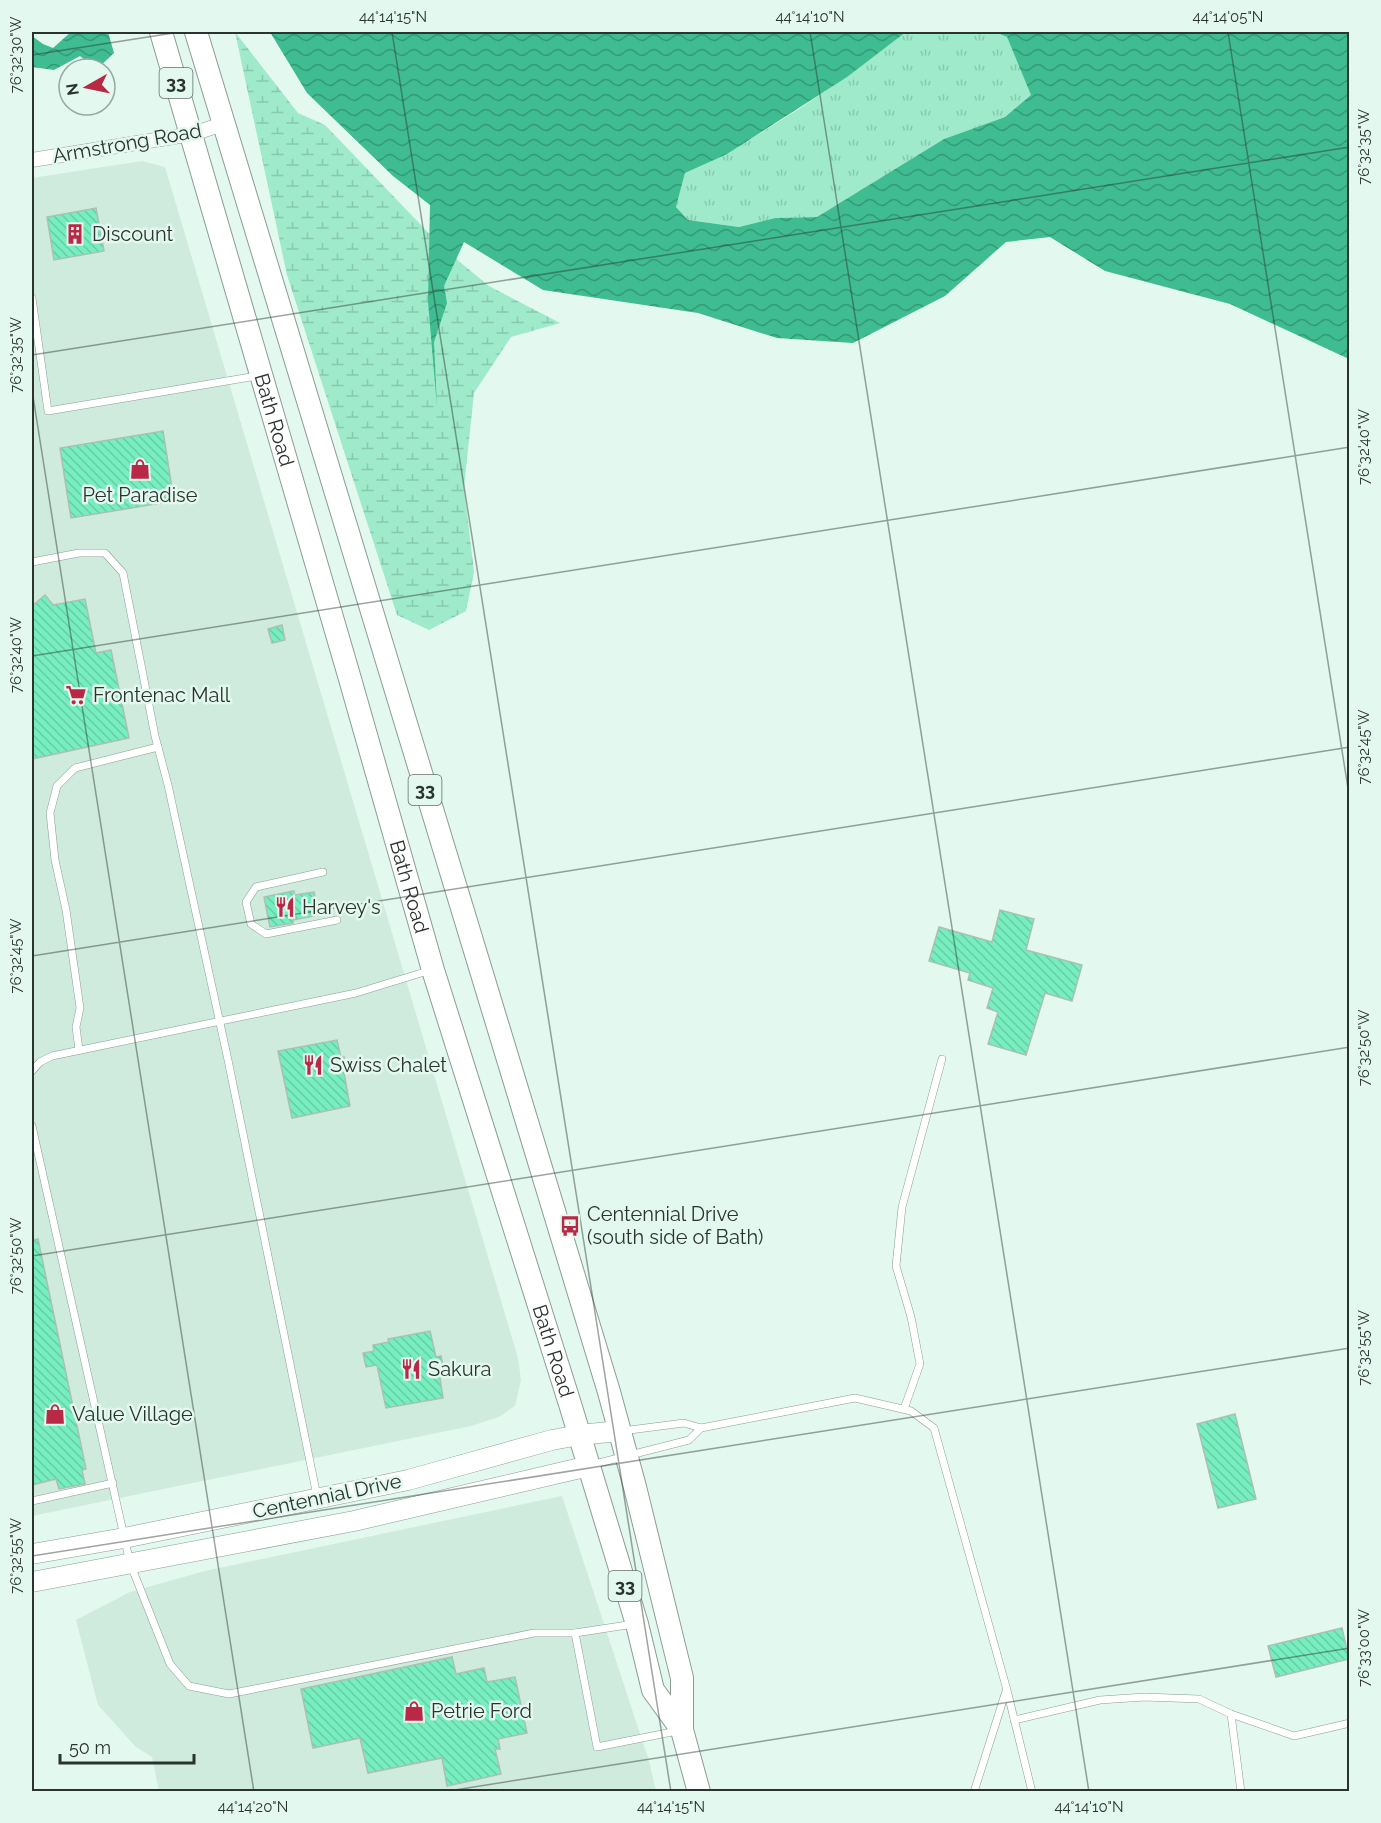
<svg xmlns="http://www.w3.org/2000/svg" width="1381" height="1823" viewBox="0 0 1381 1823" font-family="Raleway,sans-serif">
	<defs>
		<pattern id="grass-tufts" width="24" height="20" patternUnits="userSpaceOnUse" patternTransform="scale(1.5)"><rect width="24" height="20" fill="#9eeaca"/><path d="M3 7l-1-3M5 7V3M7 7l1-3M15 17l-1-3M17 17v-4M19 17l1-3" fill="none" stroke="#88c9ae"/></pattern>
		<pattern id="wetland-marsh" width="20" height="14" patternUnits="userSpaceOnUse" patternTransform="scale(1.5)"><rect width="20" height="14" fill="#9eeaca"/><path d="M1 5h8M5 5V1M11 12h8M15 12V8" fill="none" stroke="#88c9ae"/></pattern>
		<pattern id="water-waves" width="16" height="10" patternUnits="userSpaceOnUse" patternTransform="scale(1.5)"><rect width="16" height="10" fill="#3fbc91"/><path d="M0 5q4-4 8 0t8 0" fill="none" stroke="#359977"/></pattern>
		<pattern id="building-back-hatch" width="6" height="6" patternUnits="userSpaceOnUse" patternTransform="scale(1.5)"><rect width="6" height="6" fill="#77eec0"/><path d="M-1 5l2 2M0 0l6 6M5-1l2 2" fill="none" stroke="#67cda5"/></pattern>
	</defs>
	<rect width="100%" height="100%" fill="#e3f8ee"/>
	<g fill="#cfebde">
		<polygon points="142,161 165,167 518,1358 521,1380 515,1406 499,1417 471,1426 32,1516 32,178"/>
		<polygon points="562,1496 649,1761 656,1791 159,1791 152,1757 136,1747 98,1705 76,1620 130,1592 205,1571"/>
	</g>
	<path fill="url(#grass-tufts)" d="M 906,32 L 995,32 L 1007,37 L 1032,95 L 1005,117 L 944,139 L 817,217 L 775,218 L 739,227 L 688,220 L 676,207 L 685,173 C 765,136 837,85 906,32 Z"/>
	<polygon fill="url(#wetland-marsh)" points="235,32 298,113 325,125 444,249 489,286 560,323 511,337 474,393 464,487 474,572 466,611 429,630 397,615 287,275"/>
	<g fill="url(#water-waves)">
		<polygon points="71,32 108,32 114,53 97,69 80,56 54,70 32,67 32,36 43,44 53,48"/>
		<polygon points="270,32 906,32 847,77 727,154 685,173 676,207 688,220 739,227 775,218 817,217 944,139 1005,117 1031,95 1007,37 995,32 1349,32 1349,359 1230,304 1105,271 1050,237 1006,242 945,296 853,343 777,338 698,313 543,290 464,242 444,286 447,303 434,342 437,407 428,302 430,205 393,176 307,93"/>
	</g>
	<g fill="url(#building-back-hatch)" stroke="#abbfb5" stroke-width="1.5">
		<polygon points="96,208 104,251 54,260 47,217"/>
		<polygon points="163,431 174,501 71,518 60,448"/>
		<polygon points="45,595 53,605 85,599 96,653 111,650 129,738 32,759 32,606"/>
		<polygon points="282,625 285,640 272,643 268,629"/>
		<polygon points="294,891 295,895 314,892 319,915 293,920 293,923 270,927 264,897"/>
		<polygon points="1000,910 1034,919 1026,950 1082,965 1072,1001 1045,993 1026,1055 988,1044 998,1012 987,1008 993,988 968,980 970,973 929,961 939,927 992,942"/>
		<polygon points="337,1040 341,1058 344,1057 347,1072 344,1073 350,1106 292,1118 278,1051"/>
		<polygon points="38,1239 86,1469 82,1470 85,1484 59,1489 56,1479 32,1485 32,1240"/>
		<polygon points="430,1331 436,1357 441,1356 444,1371 439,1372 443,1398 386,1408 377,1365 366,1367 363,1353 374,1351 373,1345 389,1342 388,1339"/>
		<polygon points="1235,1414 1256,1499 1218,1508 1197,1424"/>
		<polygon points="1342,1628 1349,1659 1276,1677 1268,1646"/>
		<polygon points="452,1657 456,1674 484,1668 487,1682 515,1677 527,1733 498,1739 500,1749 495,1749 501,1774 447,1786 442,1758 368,1773 360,1738 313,1748 301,1689"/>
	</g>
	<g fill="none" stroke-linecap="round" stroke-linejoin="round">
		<g stroke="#899d93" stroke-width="8">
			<g id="lane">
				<polyline points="32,298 48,411 257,376"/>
				<polyline points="32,562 79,553 105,553 123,573 155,736 168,785 228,1060 317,1496"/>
				<polyline points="323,872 256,887 246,902 251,924 266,934 337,920"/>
				<polyline points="79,1050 76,1027 80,1008 66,910 55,860 50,813 57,786 75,768 158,747"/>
				<polyline points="32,1071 40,1062 52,1056 356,993 431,970"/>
				<polyline points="32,1126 130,1563 170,1664 189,1686 229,1694 534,1633 575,1633 634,1624"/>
				<polyline points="904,1409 920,1364 911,1317 896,1266 902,1207 942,1059"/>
				<polyline points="622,1431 684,1423 701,1428 855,1398 911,1411 934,1428 1007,1690 1032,1792"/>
				<polyline points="591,1465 689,1440 701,1428"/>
				<polyline points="32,1501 113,1483"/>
				<polyline points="575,1633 597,1747 677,1731"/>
				<polyline points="1231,1714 1241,1792"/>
				<polyline points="1014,1720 1100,1700 1144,1697 1199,1699 1231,1714 1294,1736 1350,1723"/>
				<polyline points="974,1792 1006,1691"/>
			</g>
		</g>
		<g stroke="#899d93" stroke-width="15">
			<polyline id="street" points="32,160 192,134 223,124"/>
		</g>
		<g stroke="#899d93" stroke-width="21">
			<g id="secondary">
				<polyline points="32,1554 124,1538 408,1480 552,1440 579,1435 619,1431"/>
				<polyline points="32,1582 354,1521 589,1466"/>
			</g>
		</g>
		<g stroke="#899d93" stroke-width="24">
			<g id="primary">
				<path id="s1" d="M 161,32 L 348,672 L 433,970 L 570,1404 L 637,1624 L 653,1690 L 682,1730"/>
				<polyline points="196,32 609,1392 635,1487 682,1678 682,1730 699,1792"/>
			</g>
		</g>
		<use href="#lane" stroke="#fff" stroke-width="7"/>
		<use href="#street" stroke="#fff" stroke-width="14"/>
		<use href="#secondary" stroke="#fff" stroke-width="20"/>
		<use href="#primary" stroke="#fff" stroke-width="22"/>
	</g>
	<path fill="none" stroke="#2b332f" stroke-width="1.5" stroke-opacity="0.45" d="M 392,32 L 671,1792M 810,32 L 1089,1792M 1228,32 L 1350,801M 32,55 L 180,32M 32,355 L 1350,147M 32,390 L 254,1792M 32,656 L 1350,447M 32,956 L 1350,747M 32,1256 L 1350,1047M 32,1556 L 1350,1348M 442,1792 L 1350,1648"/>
	<defs>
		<g id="building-bare" transform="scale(1.62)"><path d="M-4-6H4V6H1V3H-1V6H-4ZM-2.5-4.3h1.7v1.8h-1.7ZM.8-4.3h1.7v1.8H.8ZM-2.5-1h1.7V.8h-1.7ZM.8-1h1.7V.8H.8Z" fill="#b92844" stroke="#e3f8ee" stroke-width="2.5" paint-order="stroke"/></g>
		<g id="shop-bare" transform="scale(1.62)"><path d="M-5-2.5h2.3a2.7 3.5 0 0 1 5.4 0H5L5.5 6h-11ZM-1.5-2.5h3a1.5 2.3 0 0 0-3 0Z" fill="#b92844" stroke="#e3f8ee" stroke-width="2.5" paint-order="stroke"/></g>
		<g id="supermarket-bare" transform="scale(1.62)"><path d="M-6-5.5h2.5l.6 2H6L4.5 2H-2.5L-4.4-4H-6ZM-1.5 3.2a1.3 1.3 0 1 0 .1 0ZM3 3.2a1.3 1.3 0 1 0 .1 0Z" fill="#b92844" stroke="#e3f8ee" stroke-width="2.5" paint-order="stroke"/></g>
		<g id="restaurant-bare" transform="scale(1.62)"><path d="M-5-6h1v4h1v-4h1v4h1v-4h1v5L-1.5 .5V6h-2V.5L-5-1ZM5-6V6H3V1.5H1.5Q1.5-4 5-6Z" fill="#b92844" stroke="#e3f8ee" stroke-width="2.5" paint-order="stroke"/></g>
		<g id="bus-bare" transform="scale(1.62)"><path d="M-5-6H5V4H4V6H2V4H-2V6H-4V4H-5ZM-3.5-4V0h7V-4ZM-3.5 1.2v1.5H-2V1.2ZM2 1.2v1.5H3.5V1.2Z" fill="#b92844" stroke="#e3f8ee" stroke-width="2.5" paint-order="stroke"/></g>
	</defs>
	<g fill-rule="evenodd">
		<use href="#building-bare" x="75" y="234"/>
		<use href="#shop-bare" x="140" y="469"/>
		<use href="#supermarket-bare" x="76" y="695"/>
		<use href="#restaurant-bare" x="285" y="907"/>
		<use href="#restaurant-bare" x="313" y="1065"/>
		<use href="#bus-bare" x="570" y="1226"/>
		<use href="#restaurant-bare" x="411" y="1369"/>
		<use href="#shop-bare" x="55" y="1414"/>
		<use href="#shop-bare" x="414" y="1711"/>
	</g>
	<g text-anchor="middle" stroke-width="5" stroke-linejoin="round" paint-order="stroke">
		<g fill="#e3f8ee" stroke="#626e68" stroke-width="1.5">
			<rect x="159.5" y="68" width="33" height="30" rx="4.5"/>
			<rect x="408.5" y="775" width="33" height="30" rx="4.5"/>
			<rect x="608.5" y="1571" width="33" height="30" rx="4.5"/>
		</g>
		<g font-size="18" font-weight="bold" fill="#2b332f">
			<text x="176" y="89">33</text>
			<text x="425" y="796">33</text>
			<text x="625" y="1592">33</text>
		</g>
		<g font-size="20" fill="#2b332f" stroke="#e3f8ee">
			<text transform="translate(127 143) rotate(-10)" y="7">Armstrong Road</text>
			<text dy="7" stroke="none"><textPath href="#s1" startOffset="404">Bath Road</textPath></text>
			<text dy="7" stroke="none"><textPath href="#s1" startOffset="890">Bath Road</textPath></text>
			<text dy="7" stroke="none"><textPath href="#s1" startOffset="1376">Bath Road</textPath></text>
			<text transform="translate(327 1496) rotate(-12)" y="7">Centennial Drive</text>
		</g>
		<g font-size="20" fill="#2b332f" stroke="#e3f8ee" text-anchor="start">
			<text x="92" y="241">Discount</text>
			<text x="140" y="502" text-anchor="middle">Pet Paradise</text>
			<text x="93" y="702">Frontenac Mall</text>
			<text x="302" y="914">Harvey's</text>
			<text x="330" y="1072">Swiss Chalet</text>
			<text x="587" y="1221">Centennial Drive<tspan x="587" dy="23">(south side of Bath)</tspan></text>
			<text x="428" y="1376">Sakura</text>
			<text x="72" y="1421">Value Village</text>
			<text x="431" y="1718">Petrie Ford</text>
		</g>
	</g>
	<rect width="1381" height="1823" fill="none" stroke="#e3f8ee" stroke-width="66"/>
	<g transform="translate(87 87) rotate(261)"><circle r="28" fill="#e3f8ee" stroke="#99a9a2" stroke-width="1.5"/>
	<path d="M0-4.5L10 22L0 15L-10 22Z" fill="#b92844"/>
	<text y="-9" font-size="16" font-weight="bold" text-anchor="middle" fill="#2b332f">N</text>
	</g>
	<path d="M60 1754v9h134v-9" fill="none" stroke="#2b332f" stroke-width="3"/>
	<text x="69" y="1754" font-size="18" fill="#2b332f" stroke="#e3f8ee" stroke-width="4.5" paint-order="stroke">50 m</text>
	<rect x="33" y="33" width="1315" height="1757" fill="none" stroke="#2b332f" stroke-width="2"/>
	<g font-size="15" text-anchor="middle" fill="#2b332f">
		<text x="393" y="22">44°14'15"N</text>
		<text x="810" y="22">44°14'10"N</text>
		<text x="1228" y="22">44°14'05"N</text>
		<text transform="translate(16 55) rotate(-90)" y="5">76°32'30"W</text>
		<text transform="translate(1364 147) rotate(-90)" y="5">76°32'35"W</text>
		<text transform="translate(16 355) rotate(-90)" y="5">76°32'35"W</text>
		<text transform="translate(1364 447) rotate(-90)" y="5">76°32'40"W</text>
		<text transform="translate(16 655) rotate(-90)" y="5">76°32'40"W</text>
		<text transform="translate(1364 747) rotate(-90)" y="5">76°32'45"W</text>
		<text transform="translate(16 956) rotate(-90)" y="5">76°32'45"W</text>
		<text transform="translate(1364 1048) rotate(-90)" y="5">76°32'50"W</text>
		<text transform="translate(16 1256) rotate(-90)" y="5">76°32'50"W</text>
		<text transform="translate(1364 1348) rotate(-90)" y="5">76°32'55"W</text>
		<text transform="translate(16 1556) rotate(-90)" y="5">76°32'55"W</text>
		<text transform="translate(1364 1648) rotate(-90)" y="5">76°33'00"W</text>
		<text x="253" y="1812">44°14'20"N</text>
		<text x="671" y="1812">44°14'15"N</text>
		<text x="1089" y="1812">44°14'10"N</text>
	</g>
</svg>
